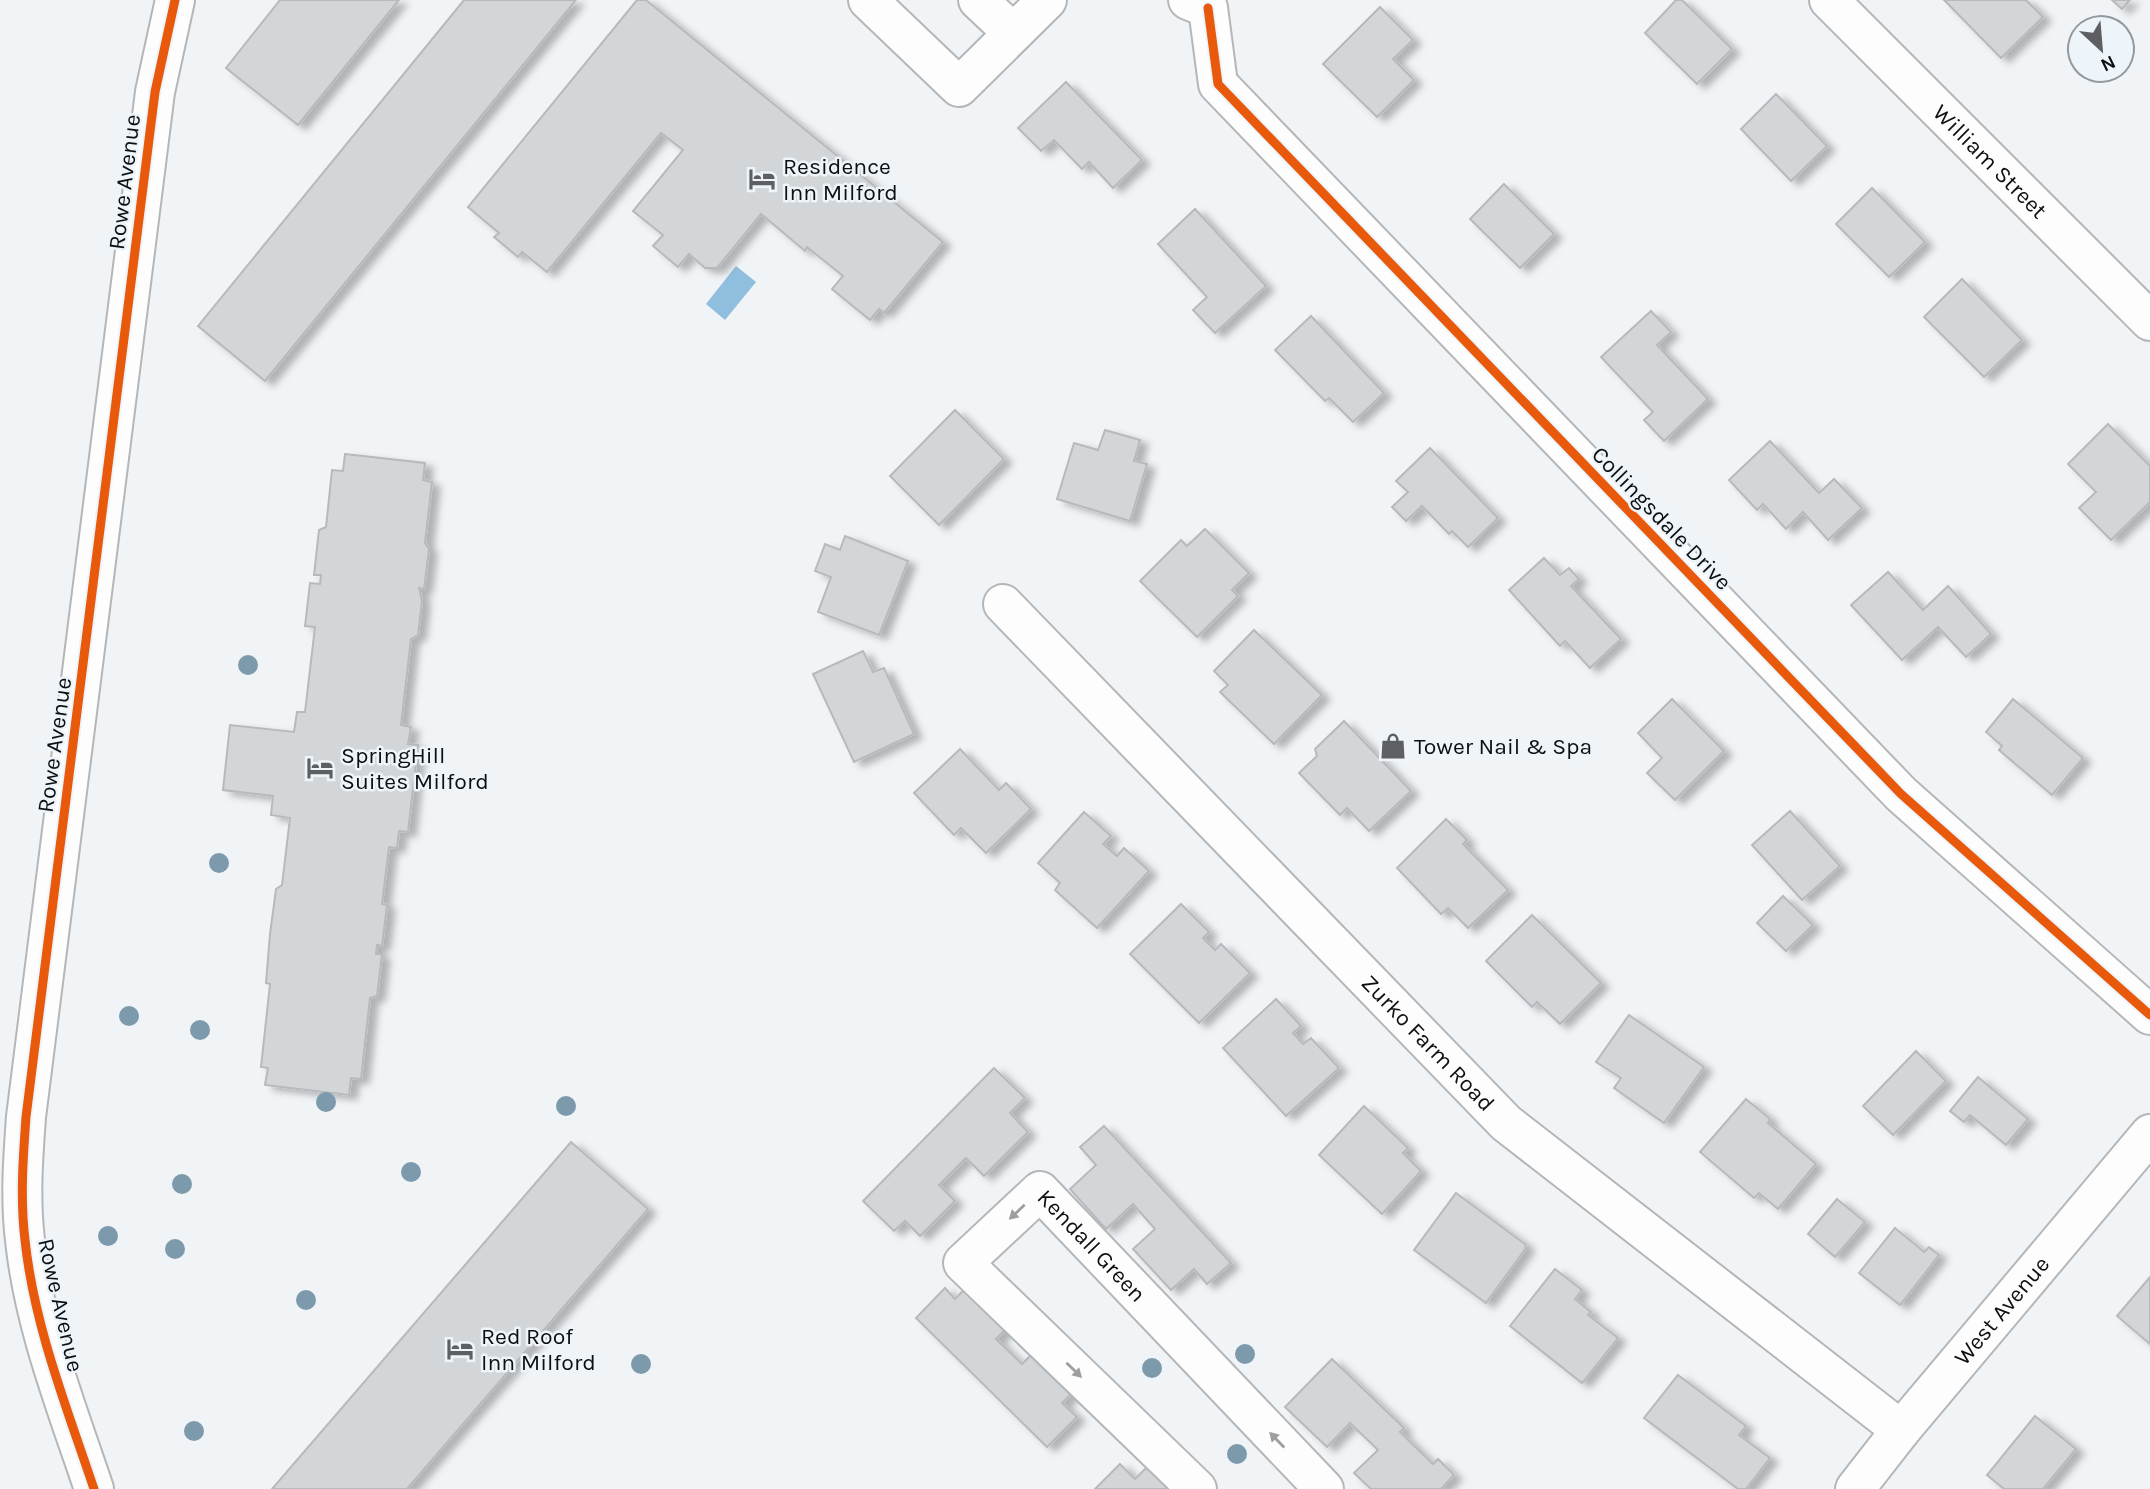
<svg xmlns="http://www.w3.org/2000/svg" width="2150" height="1489" viewBox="0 0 2150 1489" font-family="Karla,sans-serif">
	<defs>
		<filter id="shadow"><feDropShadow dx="8" dy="4.5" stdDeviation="3.5" flood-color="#0004"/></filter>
	</defs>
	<rect width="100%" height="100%" fill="#f1f4f7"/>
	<polygon fill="#8fbedf" points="736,266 756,282 725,320 706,304"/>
	<g fill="#d3d6d8" stroke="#b7b9bc" stroke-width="2" filter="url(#shadow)">
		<polygon points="280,0 399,0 298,125 226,68"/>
		<polygon points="464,0 576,0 265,381 198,326"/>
		<polygon points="637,0 646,0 943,242 884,313 879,309 870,320 832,289 843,276 807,247 805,251 761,214 717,268 705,268 689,254 678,267 653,246 663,235 633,211 683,150 661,133 547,272 522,252 518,257 494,237 499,233 468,207"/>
		<polygon points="1676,0 1682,0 1732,49 1697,84 1645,33"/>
		<polygon points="1944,0 2026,0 2043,17 2001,58"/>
		<polygon points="2112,0 2130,0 2122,9"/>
		<polygon points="1380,7 1413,40 1393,59 1414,80 1377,117 1323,64"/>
		<polygon points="1066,82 1142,160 1113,188 1089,162 1082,169 1054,140 1041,151 1018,128"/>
		<polygon points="1776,94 1827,146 1791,181 1741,129"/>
		<polygon points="1504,184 1554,234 1520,268 1470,219"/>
		<polygon points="1872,188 1925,242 1889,277 1836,224"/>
		<polygon points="1195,209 1266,286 1215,333 1193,310 1207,297 1158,244"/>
		<polygon points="1962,279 2022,340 1984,377 1924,317"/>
		<polygon points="1651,311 1671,332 1657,345 1708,399 1664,441 1644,420 1653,412 1601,357"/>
		<polygon points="1311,316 1384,393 1353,422 1329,398 1325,401 1275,350"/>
		<polygon points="955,410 1004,459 939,525 890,476"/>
		<polygon points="2108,424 2150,466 2150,502 2111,540 2079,508 2096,492 2068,464"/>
		<polygon points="1105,430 1140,440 1134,461 1147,464 1130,521 1057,499 1074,443 1098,450"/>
		<polygon points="1770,441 1819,493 1834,479 1862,508 1828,540 1803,512 1786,529 1763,504 1757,510 1729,480"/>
		<polygon points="1430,448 1498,518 1468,547 1452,531 1449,534 1422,506 1406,521 1392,507 1408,492 1396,481"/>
		<polygon points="345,454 425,463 423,480 432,482 425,543 429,549 424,589 419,588 422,601 418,635 411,639 401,725 411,727 408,744 418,745 408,832 399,831 397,848 389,847 382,904 387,905 382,946 377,945 376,954 382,954 377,996 370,998 361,1079 351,1078 349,1095 265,1085 268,1068 261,1067 270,984 266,983 270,934 276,889 282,885 290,818 271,815 273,796 223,790 230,725 294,732 297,712 305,712 315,627 305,626 310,583 320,584 321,575 314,575 319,530 326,527 332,470 343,471"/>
		<polygon points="1205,529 1249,573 1232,590 1238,596 1197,637 1140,581 1181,540 1187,546"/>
		<polygon points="845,536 908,561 879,635 818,612 831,577 815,571 825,544 840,550"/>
		<polygon points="1544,558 1560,575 1569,568 1579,579 1571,586 1621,639 1590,668 1565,641 1560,646 1509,590"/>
		<polygon points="1888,572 1923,610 1948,586 1991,634 1966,657 1938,627 1902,660 1851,605"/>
		<polygon points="1254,630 1322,695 1274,744 1220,692 1228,685 1214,671"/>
		<polygon points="863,651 873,672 884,668 914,734 854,762 813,674"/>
		<polygon points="1672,699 1724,751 1675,800 1647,773 1662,758 1638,733"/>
		<polygon points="2013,699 2083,758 2052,795 1999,750 2002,746 1986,732"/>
		<polygon points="1344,721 1411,791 1369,831 1347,808 1340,815 1299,773 1317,756 1315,749"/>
		<polygon points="960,749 999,790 1006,783 1031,809 986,853 961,828 954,835 914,793"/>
		<polygon points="1790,811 1840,866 1802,900 1752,845"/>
		<polygon points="1084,812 1111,836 1103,844 1117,856 1124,848 1149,871 1097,928 1055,890 1060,883 1038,863"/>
		<polygon points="1446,819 1467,840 1463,844 1508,890 1468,928 1448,908 1441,914 1397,868"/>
		<polygon points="1783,896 1813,925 1786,951 1757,923"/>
		<polygon points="1181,904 1209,932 1203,938 1215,950 1221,944 1250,973 1199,1023 1130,954"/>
		<polygon points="1532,915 1601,983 1560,1024 1537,1002 1532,1007 1486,961"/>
		<polygon points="1276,999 1301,1026 1293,1033 1303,1044 1311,1038 1339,1068 1286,1116 1223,1048"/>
		<polygon points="1629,1015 1704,1067 1664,1123 1614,1088 1621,1078 1596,1062"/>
		<polygon points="1916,1051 1946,1081 1893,1135 1863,1106"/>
		<polygon points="994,1068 1025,1098 1010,1113 1028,1132 984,1176 966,1158 939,1185 955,1201 920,1236 905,1221 894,1231 863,1201"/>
		<polygon points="1978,1077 2028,1119 2006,1145 1970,1115 1964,1122 1950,1111"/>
		<polygon points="1746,1099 1770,1119 1768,1123 1816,1164 1778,1209 1759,1193 1754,1198 1700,1152"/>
		<polygon points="1364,1106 1408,1148 1403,1153 1421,1171 1382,1214 1319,1155"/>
		<polygon points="1104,1126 1231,1263 1207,1284 1194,1269 1171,1290 1133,1249 1155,1229 1133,1204 1106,1229 1070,1189 1096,1165 1080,1147"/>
		<polygon points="571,1142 648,1209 407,1489 272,1489"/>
		<polygon points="1456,1193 1525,1244 1526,1248 1486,1303 1414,1250"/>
		<polygon points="1837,1199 1865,1222 1835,1257 1808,1234"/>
		<polygon points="1895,1228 1924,1252 1929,1247 1939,1255 1900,1305 1859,1273"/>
		<polygon points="1555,1269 1582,1290 1575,1299 1591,1312 1588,1315 1618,1338 1582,1383 1510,1326"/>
		<polygon points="2150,1277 2150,1344 2117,1316"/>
		<polygon points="968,1286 1009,1326 996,1339 1022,1364 1035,1351 1075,1390 1062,1403 1077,1417 1047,1447 916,1318 945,1288 955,1299"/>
		<polygon points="1332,1359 1404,1428 1400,1432 1433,1464 1438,1459 1454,1475 1441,1489 1371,1489 1354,1473 1378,1450 1350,1423 1327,1447 1285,1407"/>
		<polygon points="1678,1375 1746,1426 1739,1435 1770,1458 1746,1489 1738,1489 1644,1418"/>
		<polygon points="2035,1416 2076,1449 2043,1489 2004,1489 1987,1475"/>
		<polygon points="1120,1464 1135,1479 1148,1466 1171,1489 1095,1489"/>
	</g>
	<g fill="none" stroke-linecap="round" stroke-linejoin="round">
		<g stroke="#b4b6b8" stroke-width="42">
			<g id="minor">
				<polyline points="868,0 959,87 1047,0"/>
				<polyline points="978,0 1013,33"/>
				<polyline points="1188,0 1208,8 1218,84 1901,794 2150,1015"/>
				<path id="s1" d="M 1829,0 L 2150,321"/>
				<path id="s2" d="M 1003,604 L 1506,1123 L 1901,1430"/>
				<path d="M 94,1489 C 67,1408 34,1326 25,1240 C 20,1199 23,1158 26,1117 L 155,92 L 175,0"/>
				<path id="s3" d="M 1197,1489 L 963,1263 L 1040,1191 L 1324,1489"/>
				<path id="s4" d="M 1855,1489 L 1901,1430 L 2150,1134"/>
			</g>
		</g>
		<use href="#minor" stroke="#fdfdfe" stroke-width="38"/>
		<g stroke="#eef5fa" stroke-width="13">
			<g id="cycleway">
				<polyline points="1208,8 1218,84 1901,794 2150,1015"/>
				<path d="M 94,1489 C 67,1408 34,1326 25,1240 C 20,1199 23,1158 26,1117 L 155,92 L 175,0"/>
			</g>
		</g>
		<use href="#cycleway" stroke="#e8590c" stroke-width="9"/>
	</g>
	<g fill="#7d9aad">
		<circle cx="248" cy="665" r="10"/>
		<circle cx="219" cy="863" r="10"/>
		<circle cx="129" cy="1016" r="10"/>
		<circle cx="200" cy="1030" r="10"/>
		<circle cx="326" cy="1102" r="10"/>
		<circle cx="566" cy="1106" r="10"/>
		<circle cx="411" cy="1172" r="10"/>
		<circle cx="182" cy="1184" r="10"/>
		<circle cx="108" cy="1236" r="10"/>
		<circle cx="175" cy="1249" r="10"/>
		<circle cx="306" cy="1300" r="10"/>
		<circle cx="1245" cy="1354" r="10"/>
		<circle cx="641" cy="1364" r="10"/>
		<circle cx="1152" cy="1368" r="10"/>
		<circle cx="194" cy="1431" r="10"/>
		<circle cx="1237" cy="1454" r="10"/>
	</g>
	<defs><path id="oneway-solid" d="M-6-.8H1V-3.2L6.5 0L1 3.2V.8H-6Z" transform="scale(1.75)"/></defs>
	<g fill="#9d9e9f">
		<use href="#oneway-solid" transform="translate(1017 1212) rotate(137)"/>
		<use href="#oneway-solid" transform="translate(1074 1370) rotate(44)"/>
		<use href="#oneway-solid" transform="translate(1277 1440) rotate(-134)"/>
	</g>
	<defs>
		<g id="hotel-bare" transform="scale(2.1)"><path d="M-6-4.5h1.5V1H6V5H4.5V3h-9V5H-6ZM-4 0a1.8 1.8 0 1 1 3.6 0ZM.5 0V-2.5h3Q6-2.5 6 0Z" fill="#5d5f62" stroke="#eef5fa" stroke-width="2.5" paint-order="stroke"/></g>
		<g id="shop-bare" transform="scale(2.1)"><path d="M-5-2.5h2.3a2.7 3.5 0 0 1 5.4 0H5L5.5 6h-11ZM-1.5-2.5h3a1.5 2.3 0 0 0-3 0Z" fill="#5d5f62" stroke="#eef5fa" stroke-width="2.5" paint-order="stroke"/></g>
	</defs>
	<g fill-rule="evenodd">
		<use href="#hotel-bare" x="762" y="179"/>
		<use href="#shop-bare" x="1393" y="746"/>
		<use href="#hotel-bare" x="320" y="768"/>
		<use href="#hotel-bare" x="460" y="1349"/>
	</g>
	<g text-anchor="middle" stroke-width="5" stroke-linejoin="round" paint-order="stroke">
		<g font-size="23" fill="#0d0f11" stroke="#eef5fa">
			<text dy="8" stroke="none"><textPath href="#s1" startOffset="228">William Street</textPath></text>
			<text transform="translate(124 182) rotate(-83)" y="8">Rowe Avenue</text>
			<text transform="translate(1662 518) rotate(46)" y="8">Collingsdale Drive</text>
			<text transform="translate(54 745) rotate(-82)" y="8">Rowe Avenue</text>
			<text dy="8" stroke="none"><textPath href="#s2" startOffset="611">Zurko Farm Road</textPath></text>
			<text dy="8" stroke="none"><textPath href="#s3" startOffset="506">Kendall Green</textPath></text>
			<text transform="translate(61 1305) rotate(77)" y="8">Rowe Avenue</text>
			<text dy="8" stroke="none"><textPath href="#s4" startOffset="231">West Avenue</textPath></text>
		</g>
		<g font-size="23" fill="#0d0f11" stroke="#eef5fa" text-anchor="start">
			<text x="783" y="174">Residence<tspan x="783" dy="26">Inn Milford</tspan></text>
			<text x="1414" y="754">Tower Nail &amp; Spa</text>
			<text x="341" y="763">SpringHill<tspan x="341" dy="26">Suites Milford</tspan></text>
			<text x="481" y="1344">Red Roof<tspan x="481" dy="26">Inn Milford</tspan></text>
		</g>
	</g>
	<g transform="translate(2101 49) rotate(154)"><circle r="33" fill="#eef5fa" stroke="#94999d" stroke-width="2"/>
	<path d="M0-5L12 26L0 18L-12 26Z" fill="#5d5f62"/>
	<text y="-10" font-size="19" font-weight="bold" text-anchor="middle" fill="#0d0f11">N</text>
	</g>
</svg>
